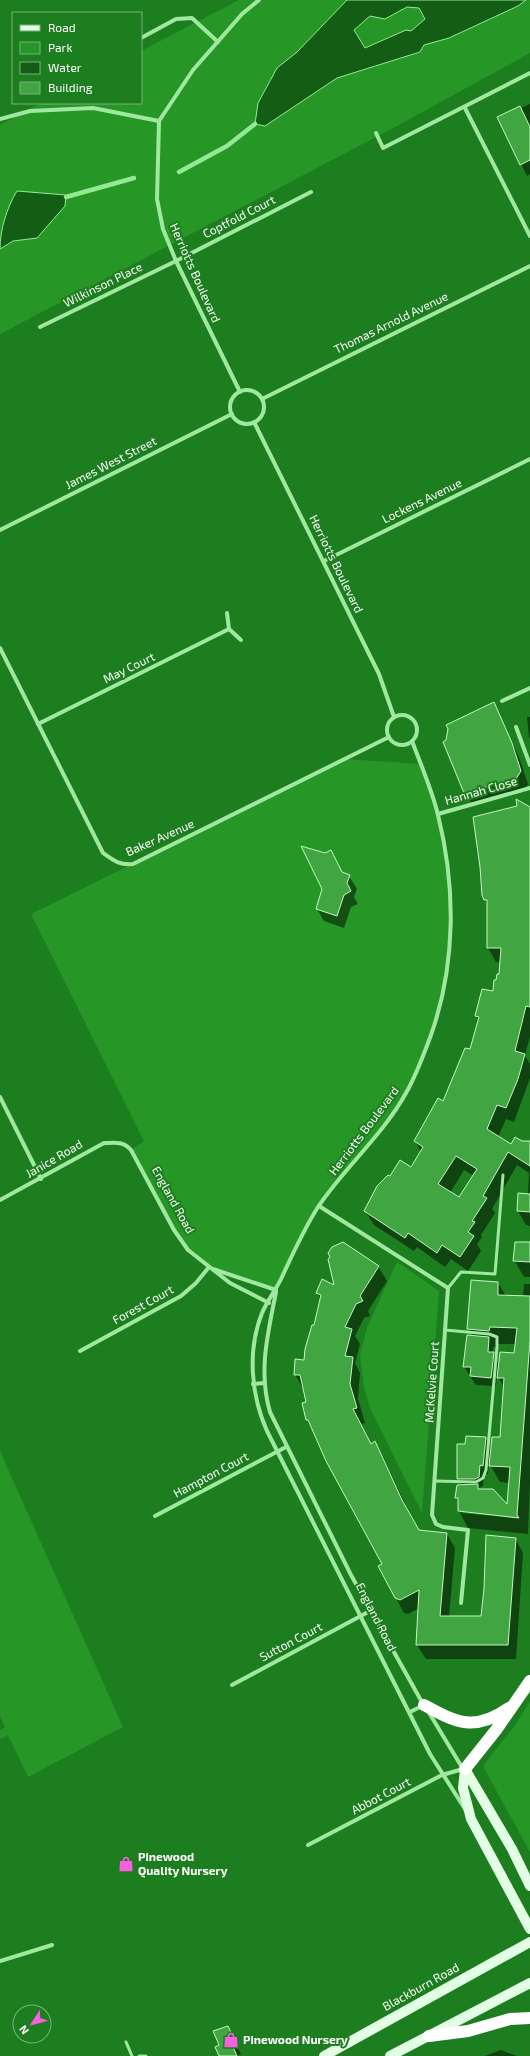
<svg xmlns="http://www.w3.org/2000/svg" width="530" height="2056" viewBox="0 0 530 2056" font-family="'Exo 2',sans-serif">
	<rect width="100%" height="100%" fill="#1d7e1f"/>
	<g fill="#269727">
		<polygon points="239,0 530,0 530,53 397,126 0,334 0,125 41,103 141,103 141,51"/>
		<polygon points="345,759 420,764 438,814 449,869 451,933 444,985 431,1034 406,1094 372,1142 319,1206 276,1290 209,1267 183,1245 131,1150 144,1141 31,914"/>
		<polygon points="397,1262 439,1291 422,1513 370,1408 364,1387 360,1354 368,1325"/>
		<polygon points="0,1451 123,1727 28,1777 8,1735 0,1739 0,1730 5,1727 0,1716"/>
		<polygon points="530,1701 530,1852 483,1766 516,1724"/>
	</g>
	<g fill="#135d15" stroke="#94ea93" fill-rule="evenodd">
		<path d="M 347,0 L 526,0 L 518,6 L 449,38 L 424,45 L 420,52 L 337,78 L 265,126 L 255,124 L 258,103 L 277,68 L 297,52 ZM 407,7 L 419,8 L 425,19 L 411,31 L 406,30 L 365,48 L 354,30 L 370,16 L 385,19 Z"/>
		<path d="M 17,191 L 66,195 L 65,206 L 37,238 L 13,241 L 0,249 C 0,230 7,207 17,191 Z"/>
	</g>
	<g fill="#0007" fill-rule="evenodd">
		<polygon points="530,104 530,174 527,176 499,118"/>
		<polygon points="493,704 519,757 528,784 524,791 473,805 465,792 447,741 449,729"/>
		<polygon points="527,717 530,717 530,739 529,737"/>
		<path d="M 530,809 L 530,1036 L 525,1056 L 530,1064 L 530,1078 L 514,1122 L 506,1119 L 498,1137 L 511,1145 L 530,1146 L 530,1226 L 526,1225 L 518,1211 L 519,1194 L 528,1195 L 529,1173 L 517,1165 L 492,1209 L 495,1213 L 481,1235 L 482,1237 L 477,1244 L 481,1251 L 468,1271 L 451,1259 L 445,1267 L 417,1247 L 414,1251 L 374,1225 L 365,1211 L 390,1177 L 412,1169 L 421,1152 L 415,1141 L 443,1102 L 470,1050 L 479,1021 L 476,1016 L 493,992 L 500,975 L 501,962 L 496,962 L 488,948 L 488,905 L 485,900 ZM 464,1170 L 474,1176 L 459,1199 L 450,1193 Z"/>
		<polygon points="342,874 349,876 357,889 354,897 358,904 351,907 344,928 324,921 317,909"/>
		<polygon points="530,1243 530,1277 524,1277 514,1260"/>
		<polygon points="378,1266 387,1281 368,1311 370,1316 364,1318 355,1336 360,1344 355,1363 360,1373 358,1399 365,1423 361,1424 371,1445 374,1443 383,1457 418,1531 447,1534 455,1548 449,1617 482,1617 515,1538 523,1553 516,1659 426,1659 417,1645 419,1608 408,1614 404,1613 396,1598 383,1565 307,1420 303,1404 307,1402 303,1389 295,1374 305,1361 314,1326 321,1299 317,1293"/>
		<path d="M 498,1283 L 506,1296 L 523,1297 L 524,1284 L 530,1284 L 530,1482 L 528,1534 L 468,1528 L 459,1511 L 459,1502 L 456,1498 L 462,1485 L 458,1478 L 466,1445 L 485,1438 L 492,1449 L 501,1438 L 505,1389 L 497,1375 L 496,1386 L 476,1385 L 464,1367 L 468,1336 L 473,1337 L 468,1329 ZM 499,1344 L 516,1344 L 515,1354 L 499,1364 L 493,1353 L 493,1347 L 498,1347 ZM 489,1463 L 500,1482 L 510,1483 L 508,1506 L 479,1488 L 483,1486 L 484,1474 L 488,1474 ZM 462,1511 L 513,1516 L 515,1518 L 461,1513 Z"/>
		<polygon points="232,2036 241,2054 237,2056 220,2056 220,2046"/>
		<polygon points="501,2050 517,2056 485,2056"/>
	</g>
	<g fill="none" stroke-linecap="round" stroke-linejoin="round">
		<g stroke="#94ea93" stroke-width="4.5">
			<polyline points="179,172 227,146 255,124"/>
			<polyline points="66,197 134,178"/>
		</g>
	</g>
	<g fill="#41a642" stroke="#c4f6c4" fill-rule="evenodd">
		<polygon points="520,106 530,127 530,160 520,165 497,117"/>
		<polygon points="494,702 512,743 521,771 516,779 464,793 443,742 446,740 448,729 446,725"/>
		<path d="M 516,799 L 530,807 L 530,1007 L 526,1006 L 515,1051 L 525,1054 L 518,1079 L 506,1108 L 497,1105 L 487,1129 L 511,1144 L 515,1137 L 522,1141 L 530,1141 L 530,1166 L 508,1152 L 483,1196 L 487,1198 L 472,1221 L 475,1222 L 468,1232 L 474,1236 L 460,1257 L 442,1245 L 437,1253 L 408,1233 L 405,1238 L 364,1211 L 377,1186 L 388,1175 L 390,1176 L 400,1160 L 411,1167 L 423,1147 L 414,1141 L 438,1098 L 443,1101 L 465,1048 L 470,1049 L 479,1017 L 475,1016 L 482,989 L 493,991 L 494,980 L 496,980 L 497,974 L 499,974 L 501,948 L 487,948 L 487,900 L 484,900 L 482,895 L 480,867 L 473,817 L 517,806 ZM 456,1156 L 477,1169 L 459,1197 L 438,1184 Z"/>
		<polygon points="301,846 325,853 331,850 342,872 350,875 347,883 351,891 344,895 337,916 316,909 322,889"/>
		<polygon points="518,1193 530,1194 530,1212 517,1211"/>
		<polygon points="343,1242 379,1266 360,1296 363,1301 356,1304 345,1327 352,1329 345,1356 353,1357 350,1384 357,1408 353,1409 371,1444 375,1441 402,1500 419,1530 447,1533 440,1616 481,1616 484,1589 486,1535 516,1538 508,1645 416,1645 419,1590 400,1600 395,1598 378,1566 382,1564 326,1461 308,1420 306,1420 302,1403 306,1402 300,1375 294,1375 295,1359 304,1360 305,1349 312,1325 314,1325 321,1295 316,1293 322,1279 334,1285 328,1259 330,1257 328,1253 332,1247"/>
		<polygon points="515,1242 530,1242 530,1262 513,1261"/>
		<polygon points="471,1280 498,1282 498,1295 530,1296 530,1340 517,1515 519,1518 458,1511 458,1498 455,1498 457,1485 478,1484 478,1489 493,1489 507,1504 510,1467 489,1466 492,1437 500,1437 504,1378 497,1378 500,1352 514,1353 517,1328 490,1327 489,1331 467,1329"/>
		<polygon points="467,1335 489,1337 488,1352 494,1352 491,1378 470,1376 471,1367 463,1367"/>
		<polygon points="466,1436 486,1437 483,1466 480,1465 479,1477 475,1479 457,1479 457,1444 465,1444"/>
		<polygon points="228,2026 237,2045 233,2047 237,2056 219,2056 215,2047 219,2045 213,2031"/>
	</g>
	<g fill="none" stroke-linecap="round" stroke-linejoin="round">
		<g stroke="#a0e8a0" stroke-width="3">
			<polyline points="448,1288 461,1272 495,1274 503,1175"/>
			<polyline points="435,1481 476,1482 483,1478 486,1470 497,1347 497,1337 489,1334 445,1330"/>
			<polyline points="126,2042 132,2056"/>
			<polyline points="139,2056 146,2056"/>
		</g>
		<g stroke="#a0e8a0" stroke-width="4">
			<polyline points="141,38 176,19 192,18 218,42"/>
			<polyline points="465,108 530,236"/>
			<polyline points="0,119 30,111 93,108 159,121"/>
			<polyline points="376,133 383,148 530,73"/>
			<polyline points="40,327 176,261 311,192"/>
			<circle cx="247" cy="407" r="17"/>
			<polyline points="240,392 176,261 163,229 157,199 159,121 193,70 242,14 259,0"/>
			<polyline points="262,399 530,266"/>
			<polyline points="254,422 379,674 394,717"/>
			<polyline points="0,530 232,414"/>
			<polyline points="324,561 530,459"/>
			<polyline points="229,629 241,640"/>
			<path d="M 0,648 L 103,853 C 114,861 119,865 133,864 L 389,737"/>
			<polyline points="502,701 530,688"/>
			<circle cx="402" cy="730" r="15"/>
			<polyline points="38,724 229,629 227,613"/>
			<polyline points="516,727 530,765"/>
			<path d="M 412,741 C 421,765 432,790 438,815 C 456,887 456,964 431,1035 C 424,1054 416,1076 406,1093 C 383,1135 344,1168 318,1207 C 304,1229 293,1253 282,1277 C 276,1290 267,1301 262,1313 C 247,1351 251,1395 267,1431 L 430,1754 L 465,1809"/>
			<polyline points="438,814 530,788"/>
			<polyline points="0,1097 41,1179"/>
			<path d="M 0,1200 L 104,1143 C 116,1143 123,1141 131,1150 L 174,1230 L 188,1250 L 230,1283 L 269,1303"/>
			<polyline points="319,1206 448,1288 432,1515 436,1524 443,1527 468,1530 461,1603"/>
			<polyline points="213,1269 276,1290"/>
			<path d="M 276,1292 C 268,1333 258,1371 270,1412 L 351,1575 L 423,1704"/>
			<polyline points="80,1351 181,1296 196,1283 209,1267"/>
			<polyline points="253,1384 264,1383"/>
			<polyline points="155,1516 286,1447"/>
			<polyline points="232,1685 370,1611"/>
			<polyline points="428,1711 460,1764 464,1768"/>
			<polyline points="410,1712 422,1706"/>
			<polyline points="308,1845 442,1775 463,1769"/>
			<polyline points="0,1961 52,1945"/>
		</g>
		<g stroke="#e2fee4" stroke-width="10">
			<polyline points="465,1769 463,1788 471,1819 530,1929"/>
			<polyline points="465,1769 512,1849 530,1886"/>
			<polyline points="324,2056 530,1942"/>
			<polyline points="390,2056 530,1983"/>
		</g>
		<g stroke="#fff" stroke-width="12">
			<path d="M 424,1705 C 457,1723 475,1732 509,1708"/>
			<polyline points="465,1769 496,1730 530,1681"/>
			<polyline points="429,2036 468,2031 510,2019 530,2018"/>
		</g>
	</g>
	<defs>
		<g id="shop-bare" transform="scale(1.2)"><path d="M-5-2.5h2.3a2.7 3.5 0 0 1 5.4 0H5L5.5 6h-11ZM-1.5-2.5h3a1.5 2.3 0 0 0-3 0Z" fill="#f85edf" stroke="#1d7e1f" stroke-width="2.5" paint-order="stroke"/></g>
	</defs>
	<g fill-rule="evenodd">
		<use href="#shop-bare" x="126" y="1864"/>
		<use href="#shop-bare" x="231" y="2040"/>
	</g>
	<g text-anchor="middle" stroke-width="4" stroke-linejoin="round" paint-order="stroke">
		<g font-size="12" fill="#fff" stroke="#1d7e1f">
			<text transform="translate(239 217) rotate(-27)" y="4">Coptfold Court</text>
			<text transform="translate(195 273) rotate(66)" y="4">Herriotts Boulevard</text>
			<text transform="translate(103 285) rotate(-26)" y="4">Wilkinson Place</text>
			<text transform="translate(391 323) rotate(-26)" y="4">Thomas Arnold Avenue</text>
			<text transform="translate(111 463) rotate(-27)" y="4">James West Street</text>
			<text transform="translate(422 501) rotate(-26)" y="4">Lockens Avenue</text>
			<text transform="translate(336 564) rotate(64)" y="4">Herriotts Boulevard</text>
			<text transform="translate(129 668) rotate(-26)" y="4">May Court</text>
			<text transform="translate(481 791) rotate(-16)" y="4">Hannah Close</text>
			<text transform="translate(160 838) rotate(-24)" y="4">Baker Avenue</text>
			<text transform="translate(364 1131) rotate(-53)" y="4">Herriotts Boulevard</text>
			<text transform="translate(54 1159) rotate(-30)" y="4">Janice Road</text>
			<text transform="translate(173 1200) rotate(61)" y="4">England Road</text>
			<text transform="translate(143 1305) rotate(-29)" y="4">Forest Court</text>
			<text transform="translate(432 1382) rotate(-86)" y="4">McKelvie Court</text>
			<text transform="translate(211 1475) rotate(-28)" y="4">Hampton Court</text>
			<text transform="translate(376 1617) rotate(63)" y="4">England Road</text>
			<text transform="translate(291 1642) rotate(-28)" y="4">Sutton Court</text>
			<text transform="translate(381 1796) rotate(-28)" y="4">Abbot Court</text>
			<text transform="translate(421 1987) rotate(-29)" y="4">Blackburn Road</text>
		</g>
		<g font-size="12" font-weight="bold" fill="#fff" stroke="#1d7e1f" text-anchor="start">
			<text x="138" y="1861">Pinewood<tspan x="138" dy="14">Quality Nursery</tspan></text>
			<text x="243" y="2044">Pinewood Nursery</text>
		</g>
	</g>
	<rect x="12" y="12" width="130" height="92" fill="#1d7e1f" stroke="#77b279"/>
	<rect x="20" y="25" width="20" height="6" fill="#e2fee4" stroke="#77b279"/>
	<text x="48" y="32" font-size="12" fill="#ffffff">Road</text>
	<rect x="20" y="42" width="20" height="12" fill="#269727" stroke="#77b279"/>
	<text x="48" y="52" font-size="12" fill="#ffffff">Park</text>
	<rect x="20" y="62" width="20" height="12" fill="#135d15" stroke="#77b279"/>
	<text x="48" y="72" font-size="12" fill="#ffffff">Water</text>
	<rect x="20" y="82" width="20" height="12" fill="#41a642" stroke="#77b279"/>
	<text x="48" y="92" font-size="12" fill="#ffffff">Building</text>
	<g transform="translate(32 2024) rotate(234)"><circle r="19" fill="#1d7e1f" stroke="#77b279"/>
	<path d="M0-3L7 15L0 10L-7 15Z" fill="#f85edf"/>
	<text y="-6" font-size="11" font-weight="bold" text-anchor="middle" fill="#ffffff">N</text>
	</g>
</svg>
